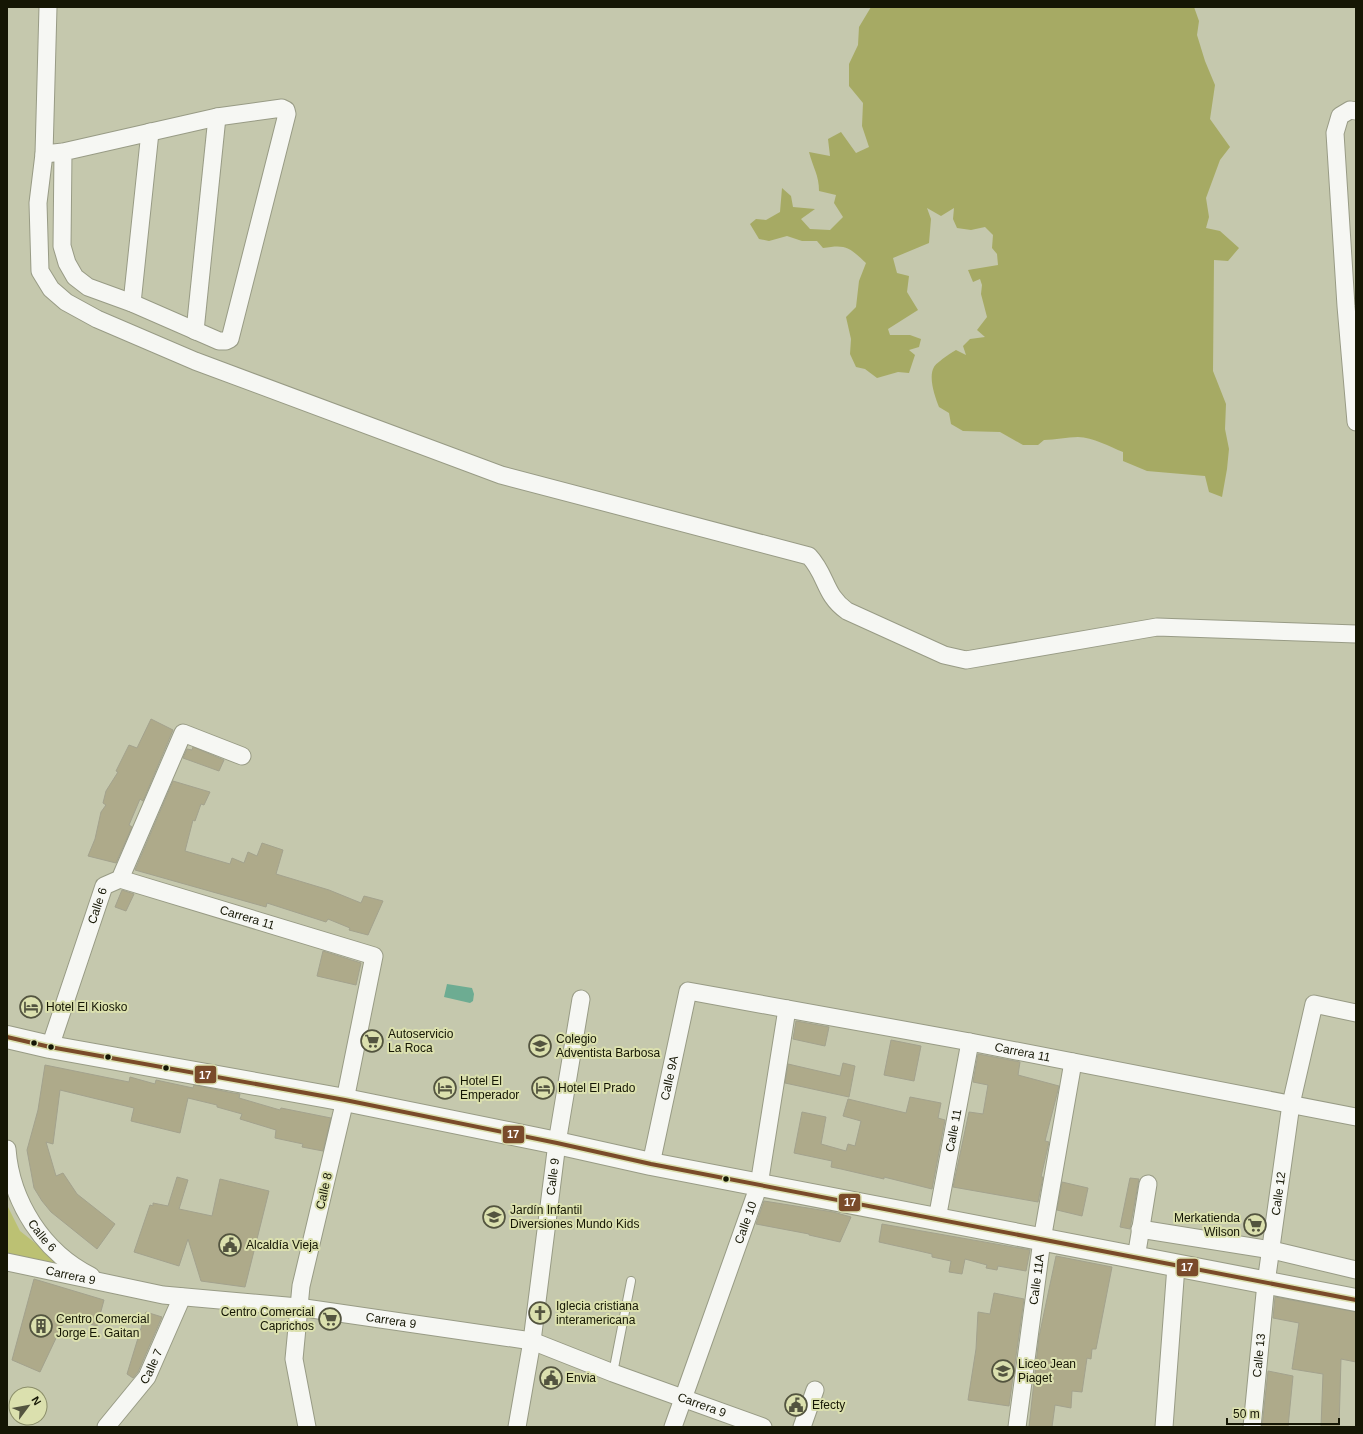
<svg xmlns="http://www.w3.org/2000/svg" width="1363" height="1434" viewBox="0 0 1363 1434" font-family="Arial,sans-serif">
	<rect width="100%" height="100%" fill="#c5c8ad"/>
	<polygon fill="#bcc173" points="7,1205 20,1231 69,1270 7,1255"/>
	<path fill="#a6aa64" d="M 871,7 L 1194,7 L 1199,21 L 1197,35 L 1205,61 L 1215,85 L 1210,119 L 1230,147 L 1220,160 L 1206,198 L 1209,217 L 1206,228 L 1220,231 L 1239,248 L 1228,261 L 1214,260 L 1213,371 L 1226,404 L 1225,429 L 1229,449 L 1227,469 L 1222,497 L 1209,492 L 1205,476 L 1147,471 L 1123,461 L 1123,452 C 1110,447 1093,437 1078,437 C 1067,437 1055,440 1044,440 L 1038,445 L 1023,445 L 1000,432 L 963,431 L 951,424 L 949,413 L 939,407 C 935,397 928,377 934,367 C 936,363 952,352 956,350 L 966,355 L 963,346 L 970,339 L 985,337 L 977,330 L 987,317 L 981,294 L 982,285 L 980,279 L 973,282 L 968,270 L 998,265 L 997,254 L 992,248 L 993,235 L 985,227 L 971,230 L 957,228 L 953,219 L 954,208 L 941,216 L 927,208 L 931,219 L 929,243 L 893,258 L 897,273 L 909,276 L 907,292 L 918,310 L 888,329 L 890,335 L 910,335 L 921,339 L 919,347 L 909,350 L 915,355 L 909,373 L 898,372 L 877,378 L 865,369 L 856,367 L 850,354 L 851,339 L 846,317 L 856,307 L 859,281 L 866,263 C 849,247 846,244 823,248 L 817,241 L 802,241 L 787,236 L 769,241 L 759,239 L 750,224 L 756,219 L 766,220 L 780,212 L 782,188 L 791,196 L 793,207 L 815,209 L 801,219 L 810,229 L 830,230 L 843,217 L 834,203 L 836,195 L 819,191 C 819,175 813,168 809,152 L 830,156 L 828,139 L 841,132 L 856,153 L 869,147 L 862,126 L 863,103 L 849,86 L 849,64 L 858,45 L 859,27 Z"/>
	<polygon fill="#6dac92" points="447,984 472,988 474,994 473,1001 470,1003 444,997"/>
	<g fill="#aeaa8a" stroke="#a3a28d">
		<polygon points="151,719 173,730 143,801 140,799 129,825 132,827 116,863 88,856 95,839 101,812 106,805 103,803 106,791 118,772 116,771 129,745 137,748"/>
		<polygon points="193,747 224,760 219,771 183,758 187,749 192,750"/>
		<polygon points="173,781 210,792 204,805 201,804 195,821 193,820 185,851 230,864 232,858 244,863 248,852 257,856 262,843 283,850 276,874 329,890 361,903 364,896 383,901 368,935 349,930 350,928 328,919 326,922 267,903 266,907 135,870"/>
		<polygon points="122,890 134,894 126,911 115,907"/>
		<polygon points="323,951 361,963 356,985 317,976"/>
		<polygon points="796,1021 829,1027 825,1046 793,1039"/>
		<polygon points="891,1040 921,1046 914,1081 884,1075"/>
		<polygon points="978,1054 1020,1062 1018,1075 1059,1086 1045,1141 1049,1142 1041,1177 1043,1177 1038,1202 953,1187 969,1112 983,1114 988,1085 973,1082"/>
		<polygon points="843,1063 855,1066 849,1097 785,1083 788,1064 840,1076"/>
		<polygon points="45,1065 129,1082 130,1077 155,1084 156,1080 193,1088 194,1085 233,1093 240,1094 239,1098 280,1110 281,1108 331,1118 323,1151 302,1147 303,1144 275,1138 276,1130 240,1119 242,1114 217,1107 217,1105 188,1098 180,1133 131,1121 134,1108 60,1090 53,1144 46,1142 56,1176 63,1173 77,1194 115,1224 97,1249 51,1212 42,1201 34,1188 27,1150 38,1110"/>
		<polygon points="910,1097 941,1103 938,1118 945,1120 932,1189 884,1177 884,1179 841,1169 831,1167 832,1161 794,1153 802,1112 826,1117 821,1144 846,1151 848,1144 855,1146 861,1121 843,1116 848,1099 906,1113"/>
		<polygon points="177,1177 188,1180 179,1209 212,1216 220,1179 269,1191 245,1287 201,1281 188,1239 179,1266 134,1252 150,1205 153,1206 153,1203 168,1206"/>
		<polygon points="1130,1178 1139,1179 1130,1229 1120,1227"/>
		<polygon points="1062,1182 1088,1188 1082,1216 1057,1210"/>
		<polygon points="764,1201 833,1212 851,1217 840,1242 809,1235 809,1234 756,1224"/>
		<polygon points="882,1224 1030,1250 1026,1271 998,1266 997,1270 986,1268 987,1265 965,1259 962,1274 949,1272 951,1261 932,1257 932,1254 915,1250 879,1242"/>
		<polygon points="1056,1256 1112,1267 1096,1349 1092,1349 1091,1359 1087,1358 1082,1392 1072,1391 1071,1408 1055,1405 1052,1427 1029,1427 1039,1337"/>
		<polygon points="34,1279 104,1300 97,1326 66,1317 40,1372 12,1360"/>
		<polygon points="994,1293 1024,1299 1009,1406 968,1400 976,1349 978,1312 990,1314"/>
		<polygon points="1275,1297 1356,1312 1356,1362 1341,1359 1339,1427 1321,1427 1323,1374 1292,1369 1299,1323 1273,1318"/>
		<polygon points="146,1312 162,1317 138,1372 133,1378 127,1374"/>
		<polygon points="1268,1371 1293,1376 1288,1427 1262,1427"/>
	</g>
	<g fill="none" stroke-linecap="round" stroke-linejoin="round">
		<g stroke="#989b85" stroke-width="10">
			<polyline id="service" points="613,1373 631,1281"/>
		</g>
		<g stroke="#989b85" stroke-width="19">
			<g id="minor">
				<path d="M 48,7 L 44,154 L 38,203 L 40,271 L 51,289 L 66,302 L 97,319 L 195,361 L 501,475 L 809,556 C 827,575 824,595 847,611 L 944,655 L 966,660 L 1157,627 L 1356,634"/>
				<polyline points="1356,111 1350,110 1340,116 1335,133 1346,306 1356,422"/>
				<polyline points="44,154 63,152 217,117 282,108 286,110 287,114 230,339 226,341 219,341 132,303 88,287 75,277 67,263 62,246 63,152"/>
				<polyline points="132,303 150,132"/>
				<polyline points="195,331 217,117"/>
				<path id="s1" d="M 120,879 L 374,956 L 345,1100 L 301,1286 L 294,1359 L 307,1427"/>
				<path id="s2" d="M 50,1047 L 104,886 L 120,879 L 183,733 L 242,756"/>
				<path id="s3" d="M 7,1149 C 11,1202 43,1252 91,1276"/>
				<path id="s4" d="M 651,1164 L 688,991 L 970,1042 L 1356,1117"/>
				<path id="s5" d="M 937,1219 L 970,1042"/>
				<polyline points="1140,1229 1272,1250 1356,1270"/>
				<polyline points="1136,1258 1148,1184"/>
				<path id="s6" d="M 7,1262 L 163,1295 L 298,1307 L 532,1341 L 613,1373 L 763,1427"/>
				<path id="s7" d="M 106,1427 L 147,1377 L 182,1297"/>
				<path id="s8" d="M 517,1427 L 532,1341 L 557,1143 L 581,999"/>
				<path id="s9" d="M 673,1427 L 759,1185 L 787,1009"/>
				<polyline points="802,1427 815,1390"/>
				<path id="s10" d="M 1017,1427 L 1042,1240 L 1073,1062"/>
				<polyline points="1164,1427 1176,1266"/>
				<path id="s11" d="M 1252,1427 L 1266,1283 L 1291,1104 L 1314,1004 L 1356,1013"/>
			</g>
		</g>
		<g stroke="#989b85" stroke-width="24">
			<polyline id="trunk" points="7,1037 50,1047 345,1100 557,1143 651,1164 1356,1300"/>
		</g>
		<use href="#service" stroke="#f6f7f3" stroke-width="8"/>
		<use href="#minor" stroke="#f6f7f3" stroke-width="17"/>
		<use href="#trunk" stroke="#f6f7f3" stroke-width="22"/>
		<g stroke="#dbe0ae" stroke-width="7">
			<polyline id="bus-1" points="7,1037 50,1047 345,1100 557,1143 651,1164 1356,1300"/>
		</g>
		<use href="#bus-1" stroke="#7a4b2a" stroke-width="4"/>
	</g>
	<defs>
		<g id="hotel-ring" transform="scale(1.15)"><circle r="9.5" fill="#dbe0ae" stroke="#53543f" stroke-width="1.5"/><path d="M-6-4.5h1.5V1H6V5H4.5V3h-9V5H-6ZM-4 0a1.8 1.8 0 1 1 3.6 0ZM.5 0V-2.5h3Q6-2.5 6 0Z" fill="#53543f"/></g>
		<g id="supermarket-ring" transform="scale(1.15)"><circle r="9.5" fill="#dbe0ae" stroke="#53543f" stroke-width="1.5"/><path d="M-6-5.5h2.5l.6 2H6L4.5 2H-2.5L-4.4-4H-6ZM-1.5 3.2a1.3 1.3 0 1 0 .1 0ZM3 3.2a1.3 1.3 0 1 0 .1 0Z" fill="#53543f"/></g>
		<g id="school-ring" transform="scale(1.15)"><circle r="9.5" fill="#dbe0ae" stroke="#53543f" stroke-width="1.5"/><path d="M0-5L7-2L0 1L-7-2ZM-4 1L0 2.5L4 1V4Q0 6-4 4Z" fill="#53543f"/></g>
		<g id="civic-ring" transform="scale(1.15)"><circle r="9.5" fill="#dbe0ae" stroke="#53543f" stroke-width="1.5"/><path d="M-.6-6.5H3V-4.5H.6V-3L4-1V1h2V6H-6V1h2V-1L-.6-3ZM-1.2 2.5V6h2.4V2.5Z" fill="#53543f"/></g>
		<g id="church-ring" transform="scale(1.15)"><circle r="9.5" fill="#dbe0ae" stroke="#53543f" stroke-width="1.5"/><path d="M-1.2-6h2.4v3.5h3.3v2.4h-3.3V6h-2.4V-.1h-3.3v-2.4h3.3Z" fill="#53543f"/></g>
		<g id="building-ring" transform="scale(1.15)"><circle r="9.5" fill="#dbe0ae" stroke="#53543f" stroke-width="1.5"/><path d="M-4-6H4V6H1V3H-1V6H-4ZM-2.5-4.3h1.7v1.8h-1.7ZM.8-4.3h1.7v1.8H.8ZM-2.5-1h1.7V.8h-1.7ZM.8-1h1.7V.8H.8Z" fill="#53543f"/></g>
	</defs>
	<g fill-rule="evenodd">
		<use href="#hotel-ring" x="31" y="1007"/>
		<use href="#supermarket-ring" x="372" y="1041"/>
		<use href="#school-ring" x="540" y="1046"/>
		<use href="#hotel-ring" x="445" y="1088"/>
		<use href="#hotel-ring" x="543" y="1088"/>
		<use href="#school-ring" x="494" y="1217"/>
		<use href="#supermarket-ring" x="1255" y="1225"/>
		<use href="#civic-ring" x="230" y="1245"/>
		<use href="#church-ring" x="540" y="1313"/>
		<use href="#supermarket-ring" x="330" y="1319"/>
		<use href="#building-ring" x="41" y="1326"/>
		<use href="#school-ring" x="1003" y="1371"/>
		<use href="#civic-ring" x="551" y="1378"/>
		<use href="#civic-ring" x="796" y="1405"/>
	</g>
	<g fill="#151604" stroke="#dbe0ae" stroke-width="1.5">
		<circle cx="34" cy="1043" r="3.5"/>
		<circle cx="51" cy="1047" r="3.5"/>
		<circle cx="108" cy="1057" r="3.5"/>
		<circle cx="166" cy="1068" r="3.5"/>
		<circle cx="726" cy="1179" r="3.5"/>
	</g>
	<g text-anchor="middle" stroke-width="4" stroke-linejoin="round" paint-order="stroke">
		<g font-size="12" fill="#151604" stroke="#dbe0ae">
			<text dy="4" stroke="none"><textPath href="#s2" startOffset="149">Calle 6</textPath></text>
			<text dy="4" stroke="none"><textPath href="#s1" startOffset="133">Carrera 11</textPath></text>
			<text dy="4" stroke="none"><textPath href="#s4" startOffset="517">Carrera 11</textPath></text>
			<text dy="4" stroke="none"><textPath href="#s4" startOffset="88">Calle 9A</textPath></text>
			<text dy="4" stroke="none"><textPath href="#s5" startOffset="90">Calle 11</textPath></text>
			<text dy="4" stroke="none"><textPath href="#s8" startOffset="253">Calle 9</textPath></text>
			<text transform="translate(324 1191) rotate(-77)" y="4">Calle 8</text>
			<text dy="4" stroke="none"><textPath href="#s11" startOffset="235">Calle 12</textPath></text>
			<text dy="4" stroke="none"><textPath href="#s9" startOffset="217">Calle 10</textPath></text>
			<text dy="4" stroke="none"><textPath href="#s3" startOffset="95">Calle 6</textPath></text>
			<text dy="4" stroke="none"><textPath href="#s6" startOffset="65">Carrera 9</textPath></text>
			<text dy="4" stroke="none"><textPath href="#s10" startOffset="149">Calle 11A</textPath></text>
			<text dy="4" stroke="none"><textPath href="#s6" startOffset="389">Carrera 9</textPath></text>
			<text dy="4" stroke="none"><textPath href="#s11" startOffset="72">Calle 13</textPath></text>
			<text dy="4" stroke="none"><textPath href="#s7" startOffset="76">Calle 7</textPath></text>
			<text dy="4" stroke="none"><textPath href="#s6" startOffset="713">Carrera 9</textPath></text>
		</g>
		<g font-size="12" fill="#151604" stroke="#dbe0ae" text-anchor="start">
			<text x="46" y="1011">Hotel El Kiosko</text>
			<text x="388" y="1038">Autoservicio<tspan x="388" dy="14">La Roca</tspan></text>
			<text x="556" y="1043">Colegio<tspan x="556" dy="14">Adventista Barbosa</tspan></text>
			<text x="460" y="1085">Hotel El<tspan x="460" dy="14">Emperador</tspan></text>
			<text x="558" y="1092">Hotel El Prado</text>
			<text x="510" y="1214">Jardín Infantil<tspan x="510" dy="14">Diversiones Mundo Kids</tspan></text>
			<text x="1240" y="1222" text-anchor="end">Merkatienda<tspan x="1240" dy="14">Wilson</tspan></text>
			<text x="246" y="1249">Alcaldía Vieja</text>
			<text x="556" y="1310">Iglecia cristiana<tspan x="556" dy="14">interamericana</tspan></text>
			<text x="314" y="1316" text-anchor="end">Centro Comercial<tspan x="314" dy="14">Caprichos</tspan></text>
			<text x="56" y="1323">Centro Comercial<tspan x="56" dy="14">Jorge E. Gaitan</tspan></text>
			<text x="1018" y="1368">Liceo Jean<tspan x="1018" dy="14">Piaget</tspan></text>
			<text x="566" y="1382">Envia</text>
			<text x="812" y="1409">Efecty</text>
		</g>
	</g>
	<g stroke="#dbe0ae" stroke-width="1.5">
		<rect x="194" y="1065" width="23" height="19" rx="4" fill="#7a4b2a"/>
		<rect x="502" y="1125" width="23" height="19" rx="4" fill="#7a4b2a"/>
		<rect x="838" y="1193" width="23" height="19" rx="4" fill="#7a4b2a"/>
		<rect x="1176" y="1258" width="23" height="19" rx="4" fill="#7a4b2a"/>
	</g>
	<g font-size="11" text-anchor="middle" font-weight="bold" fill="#fff">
		<text x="205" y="1079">17</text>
		<text x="513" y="1138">17</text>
		<text x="850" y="1206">17</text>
		<text x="1187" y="1271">17</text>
	</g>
	<rect width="1363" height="1434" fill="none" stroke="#151604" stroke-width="16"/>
	<g transform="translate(28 1406) rotate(58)"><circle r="19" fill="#dbe0ae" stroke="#8c8f6a"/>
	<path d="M0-3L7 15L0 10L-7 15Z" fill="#53543f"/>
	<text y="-6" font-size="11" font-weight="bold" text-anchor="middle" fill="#151604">N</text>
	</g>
	<path d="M1227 1418v6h112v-6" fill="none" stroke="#151604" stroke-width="2"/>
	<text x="1233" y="1418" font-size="12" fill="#151604" stroke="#dbe0ae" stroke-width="3" paint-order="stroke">50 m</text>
</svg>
